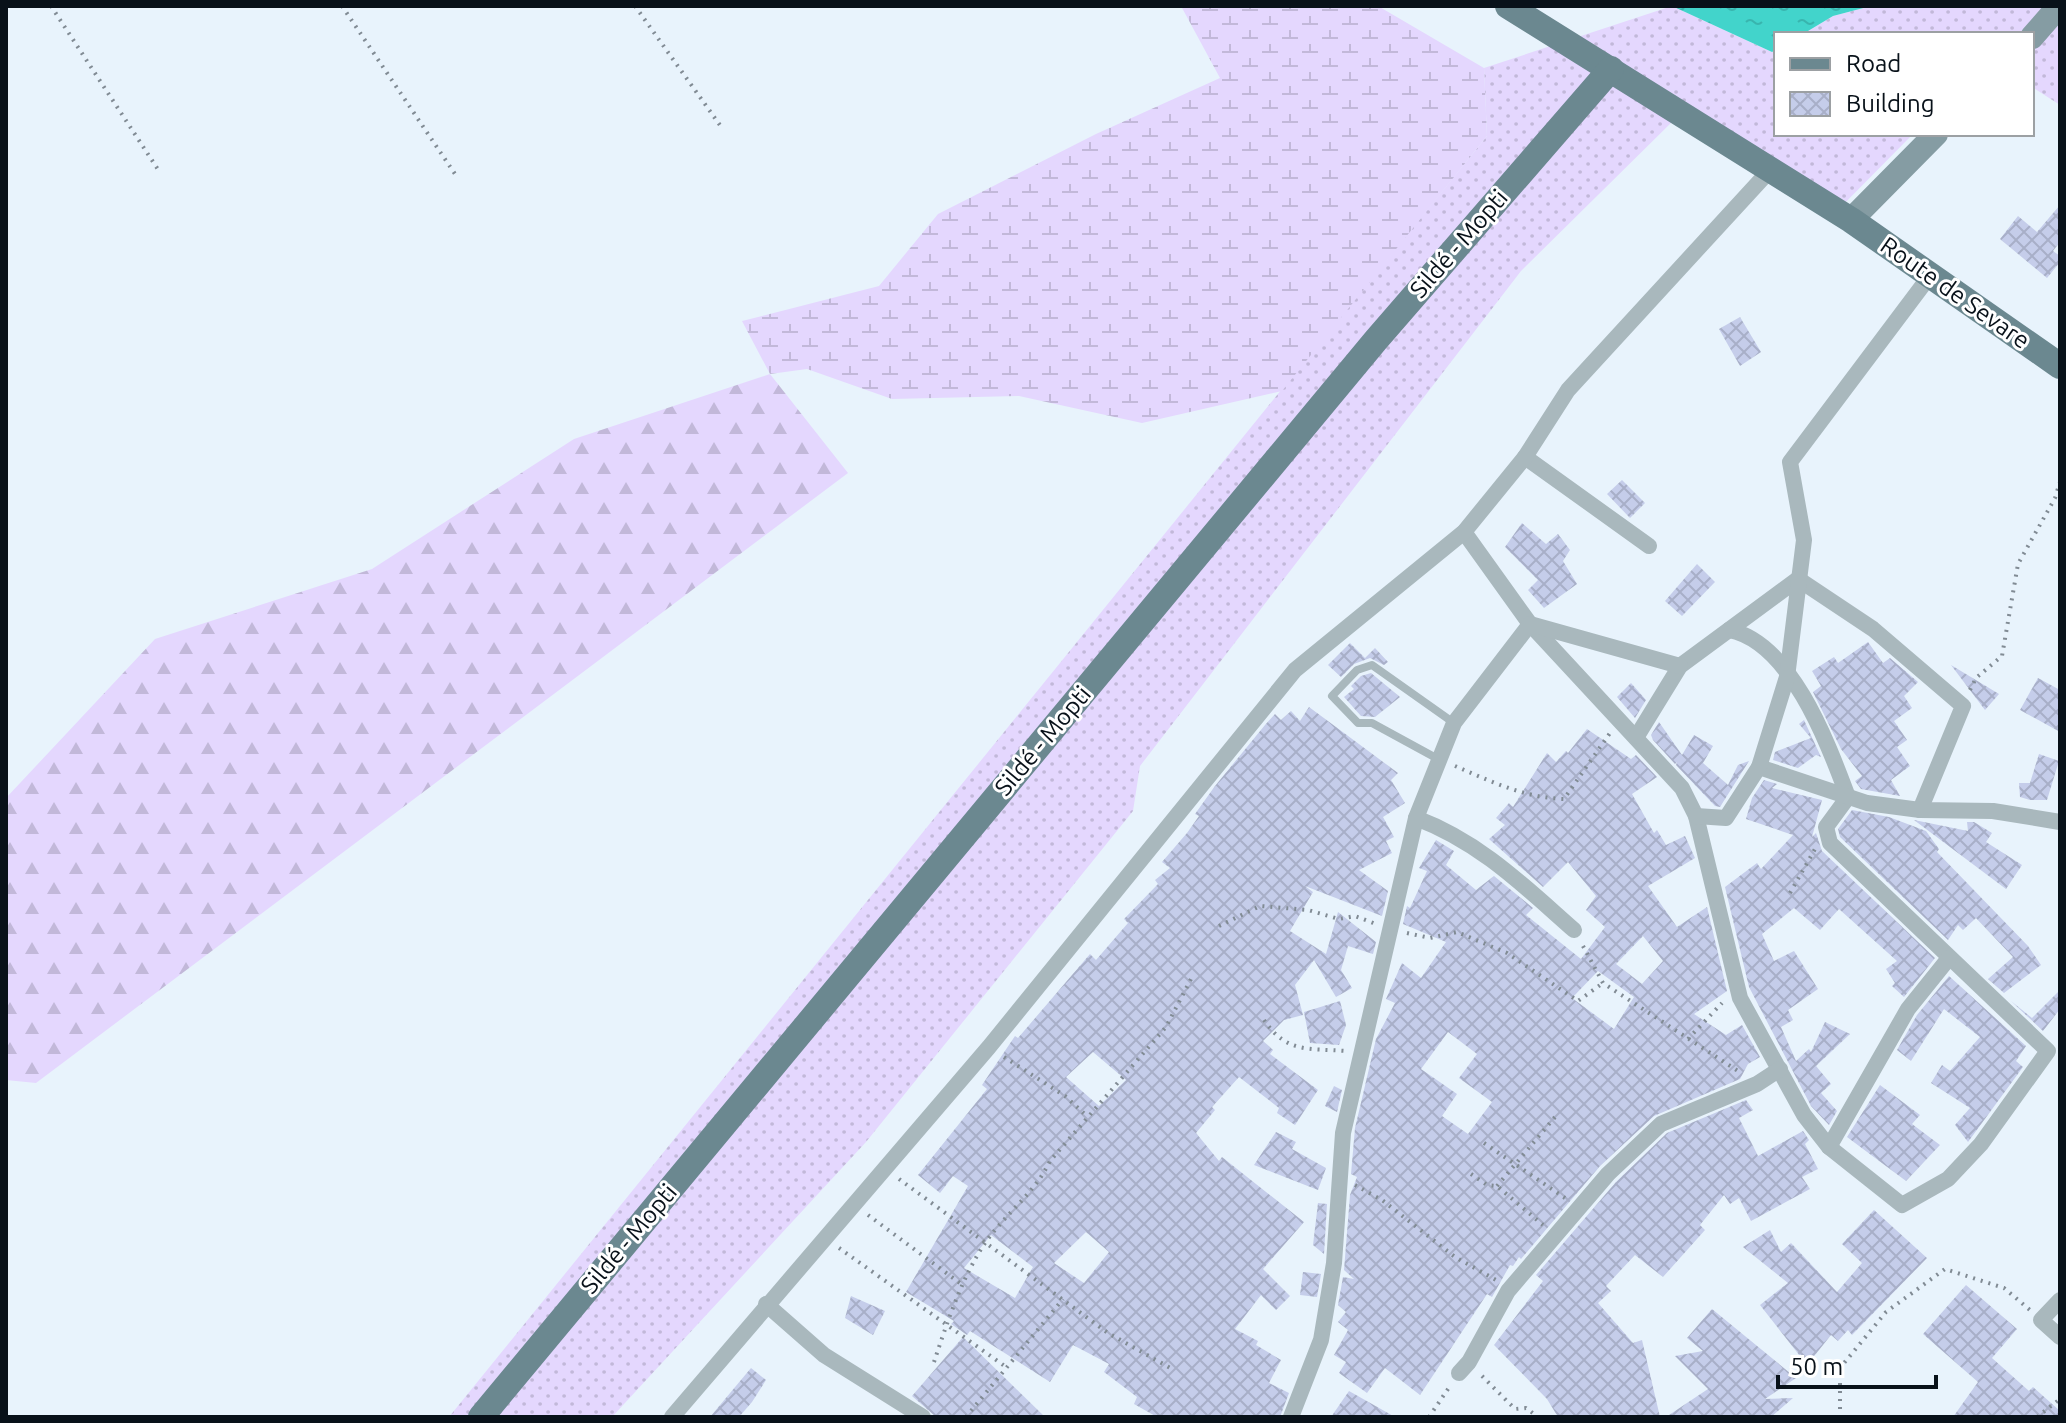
<svg xmlns="http://www.w3.org/2000/svg" width="2066" height="1423" viewBox="0 0 2066 1423" font-family="Ubuntu,sans-serif">
	<defs>
		<pattern id="grass-dots" width="8" height="8" patternUnits="userSpaceOnUse" patternTransform="scale(2)"><rect width="8" height="8" fill="#e4d7fe"/><path d="M2 2h.1M6 6h.1" fill="none" stroke="#c2b8d9" stroke-width="1.8" stroke-linecap="round"/></pattern>
		<pattern id="forest-firs" width="22" height="20" patternUnits="userSpaceOnUse" patternTransform="scale(2)"><rect width="22" height="20" fill="#e4d7fe"/><path d="M5 1l3.5 6h-7zM16 11l3.5 6h-7z" fill="#c2b8d9"/></pattern>
		<pattern id="wetland-marsh" width="20" height="14" patternUnits="userSpaceOnUse" patternTransform="scale(2)"><rect width="20" height="14" fill="#e4d7fe"/><path d="M1 5h8M5 5V1M11 12h8M15 12V8" fill="none" stroke="#c2b8d9"/></pattern>
		<pattern id="water-ripples" width="26" height="14" patternUnits="userSpaceOnUse" patternTransform="scale(2)"><rect width="26" height="14" fill="#42d4cb"/><path d="M2 4q2-2 4 0t4 0M15 11q2-2 4 0t4 0" fill="none" stroke="#38b5ae"/></pattern>
		<pattern id="building-cross-hatch" width="8" height="8" patternUnits="userSpaceOnUse" patternTransform="scale(2)"><rect width="8" height="8" fill="#c5cdea"/><path d="M0 0l8 8M0 8l8-8" fill="none" stroke="#a8afc8"/></pattern>
	</defs>
	<rect width="100%" height="100%" fill="#e8f3fc"/>
	<g fill="url(#grass-dots)">
		<polygon points="1672,6 1772,52 1776,50 1776,134 1913,134 1831,217 1675,119 1521,271 1140,766 1133,811 866,1142 612,1417 449,1417 1487,136 1484,68"/>
		<polygon points="1871,6 2060,6 2060,105 2032,87 2032,34 1803,34 1833,16"/>
	</g>
	<polygon fill="url(#forest-firs)" points="770,374 848,473 36,1083 6,1080 6,798 155,639 372,569 574,439"/>
	<polygon fill="url(#wetland-marsh)" points="1181,6 1378,6 1484,68 1487,136 1282,391 1142,423 1019,396 892,399 807,369 770,374 742,321 879,286 938,214 1096,134 1220,78"/>
	<polygon fill="url(#water-ripples)" points="1672,6 1871,6 1833,16 1803,34 1776,34 1776,50 1772,52"/>
	<g fill="url(#building-cross-hatch)" fill-rule="evenodd">
		<polygon points="2060,205 2060,242 2053,251 2060,256 2060,262 2047,278 2000,239 2018,216 2037,232"/>
		<polygon points="1740,317 1761,352 1740,366 1719,329"/>
		<polygon points="1622,480 1645,503 1630,518 1607,494"/>
		<polygon points="1522,523 1546,544 1558,534 1570,550 1563,561 1577,584 1544,608 1528,590 1538,580 1505,547"/>
		<polygon points="1697,564 1715,582 1682,616 1665,601"/>
		<polygon points="1868,642 1883,663 1890,658 1918,682 1904,696 1912,708 1894,721 1907,740 1897,747 1910,766 1891,780 1900,796 1861,789 1855,781 1862,776 1841,749 1813,692 1821,686 1812,671 1834,657 1838,663"/>
		<polygon points="1350,643 1365,658 1375,648 1388,662 1384,665 1370,658 1354,664 1341,677 1328,665"/>
		<polygon points="1951,665 1999,694 1985,710"/>
		<polygon points="1371,673 1400,697 1375,717 1361,716 1344,697 1354,689 1351,686 1361,676"/>
		<polygon points="2038,678 2060,690 2060,732 2020,710"/>
		<polygon points="1631,683 1646,700 1635,718 1617,697"/>
		<path d="M 1309,707 L 1398,773 L 1391,780 L 1405,803 L 1383,817 L 1394,837 L 1386,841 L 1392,853 L 1359,870 L 1388,891 L 1382,916 L 1305,886 L 1313,892 L 1290,931 L 1326,954 L 1338,912 L 1376,942 L 1373,954 L 1348,946 L 1341,970 L 1352,988 L 1336,997 L 1314,960 L 1295,985 L 1303,1015 L 1284,1020 L 1263,1041 L 1273,1050 L 1270,1054 L 1318,1090 L 1295,1125 L 1277,1113 L 1279,1108 L 1239,1077 L 1212,1107 L 1215,1110 L 1196,1133 L 1219,1161 L 1222,1157 L 1304,1222 L 1263,1269 L 1290,1296 L 1276,1310 L 1261,1295 L 1235,1329 L 1258,1341 L 1256,1345 L 1281,1360 L 1269,1383 L 1289,1393 L 1280,1417 L 1157,1417 L 1134,1404 L 1137,1397 L 1104,1372 L 1109,1364 L 1073,1345 L 1050,1382 L 970,1331 L 967,1335 L 951,1324 L 954,1321 L 906,1292 L 968,1186 L 953,1176 L 940,1193 L 918,1175 L 987,1089 L 982,1085 L 1015,1036 L 1018,1038 L 1090,954 L 1096,960 L 1128,923 L 1124,919 L 1158,884 L 1155,880 L 1170,868 L 1162,862 L 1187,833 L 1199,816 L 1195,814 L 1215,786 L 1265,725 L 1275,714 L 1281,720 L 1291,711 L 1300,721 ZM 1093,1052 L 1126,1080 L 1099,1106 L 1066,1077 ZM 1086,1232 L 1109,1252 L 1084,1283 L 1054,1263 ZM 991,1235 L 1033,1267 L 1015,1298 L 964,1268 Z"/>
		<polygon points="1804,720 1821,757 1816,755 1798,768 1773,760 1775,752 1811,738 1799,724"/>
		<polygon points="1659,722 1682,755 1694,735 1713,746 1703,763 1728,785 1738,765 1749,761 1720,807 1715,806 1676,765 1677,762 1675,764 1653,740 1651,735"/>
		<path d="M 1587,729 L 1631,759 L 1636,755 L 1657,777 L 1632,794 L 1654,833 L 1657,830 L 1666,845 L 1685,836 L 1695,858 L 1648,886 L 1677,927 L 1707,907 L 1727,991 L 1694,1014 L 1726,1035 L 1742,1025 L 1760,1057 L 1748,1064 L 1740,1079 L 1654,1116 L 1600,1166 L 1521,1259 L 1519,1257 L 1513,1266 L 1510,1265 L 1492,1297 L 1487,1294 L 1420,1395 L 1385,1368 L 1367,1393 L 1339,1373 L 1346,1362 L 1334,1355 L 1348,1330 L 1338,1322 L 1346,1312 L 1338,1305 L 1343,1277 L 1354,1279 L 1344,1270 L 1350,1195 L 1357,1177 L 1351,1174 L 1355,1128 L 1376,1039 L 1395,1003 L 1386,999 L 1402,963 L 1421,978 L 1446,942 L 1403,924 L 1407,906 L 1410,908 L 1427,871 L 1419,868 L 1436,840 L 1454,851 L 1446,865 L 1476,890 L 1494,876 L 1533,908 L 1526,915 L 1581,959 L 1605,927 L 1586,910 L 1596,896 L 1568,862 L 1543,887 L 1489,839 L 1505,825 L 1496,818 L 1509,803 L 1513,807 L 1547,753 L 1556,762 L 1566,751 L 1568,753 ZM 1643,936 L 1663,961 L 1642,984 L 1616,964 ZM 1598,971 L 1634,997 L 1614,1029 L 1572,998 ZM 1448,1032 L 1477,1054 L 1459,1078 L 1492,1102 L 1468,1134 L 1442,1116 L 1457,1094 L 1421,1069 Z"/>
		<polygon points="2039,754 2059,761 2047,800 2030,800 2020,797 2019,783 2030,783"/>
		<polygon points="1764,780 1777,784 1772,788 1822,800 1812,837 1816,833 1822,851 1935,958 1904,997 1892,986 1895,983 1886,969 1897,961 1839,909 1820,930 1794,908 1762,934 1774,961 1794,951 1818,989 1788,1010 1793,1020 1781,1027 1796,1061 1809,1049 1811,1052 1825,1022 1850,1034 1816,1066 1831,1084 1821,1093 1837,1111 1829,1125 1811,1106 1749,987 1725,887 1757,863 1761,869 1793,835 1746,819 1752,798"/>
		<polygon points="1852,810 1889,817 1926,831 1939,849 1937,852 2028,946 2041,965 2004,993 1988,979 2013,957 1976,918 1963,930 1958,925 1948,940 1840,837 1838,829"/>
		<polygon points="1914,820 1968,831 1967,822 1974,822 1992,833 1986,842 2022,865 2006,889"/>
		<polygon points="1949,976 2026,1046 2016,1061 2023,1067 1968,1142 1955,1125 1970,1108 1931,1083 1942,1065 1950,1071 1980,1037 1944,1009 1911,1061 1897,1050 1917,1015"/>
		<polygon points="2060,990 2060,1009 2043,1031 2011,1001 2032,1018"/>
		<polygon points="1340,1001 1346,1025 1339,1045 1310,1043 1304,1012"/>
		<polygon points="1880,1085 1920,1115 1912,1124 1940,1145 1906,1181 1847,1137"/>
		<polygon points="1334,1086 1342,1090 1337,1112 1325,1106"/>
		<polygon points="1746,1100 1753,1110 1739,1118 1758,1156 1803,1131 1809,1140 1805,1144 1818,1169 1802,1177 1810,1189 1751,1221 1739,1198 1730,1204 1724,1195 1700,1225 1705,1230 1663,1277 1635,1255 1606,1286 1611,1291 1598,1303 1633,1343 1642,1340 1660,1417 1558,1417 1547,1399 1494,1345 1543,1281 1536,1275 1616,1182 1667,1133"/>
		<polygon points="1276,1132 1296,1142 1292,1149 1326,1168 1318,1190 1254,1165"/>
		<polygon points="1318,1203 1327,1204 1324,1254 1313,1245"/>
		<polygon points="1874,1210 1927,1258 1852,1335 1848,1330 1838,1341 1831,1335 1807,1365 1760,1305 1788,1283 1743,1247 1770,1230 1781,1252 1791,1243 1837,1292 1862,1263 1842,1244"/>
		<polygon points="1303,1272 1321,1274 1317,1297 1300,1295"/>
		<polygon points="1966,1285 2017,1329 1992,1358 2029,1391 2033,1387 2060,1411 2060,1417 1953,1417 1978,1382 1923,1334"/>
		<polygon points="851,1296 885,1311 873,1335 845,1318"/>
		<polygon points="1712,1309 1796,1378 1765,1399 1793,1398 1771,1417 1666,1417 1708,1389 1675,1356 1703,1351 1687,1338"/>
		<polygon points="963,1337 1045,1417 936,1417 912,1396"/>
		<polygon points="751,1368 766,1380 752,1402 739,1417 710,1417"/>
		<polygon points="1349,1391 1395,1417 1331,1417"/>
	</g>
	<g fill="none" stroke-linecap="round" stroke-linejoin="round">
		<g stroke="#818b94" stroke-width="4" stroke-dasharray="2 6" stroke-linecap="butt">
			<polyline points="51,6 159,171"/>
			<polyline points="342,6 457,177"/>
			<polyline points="635,6 722,128"/>
			<polyline points="1970,690 1976,678 2002,656 2018,564 2055,498 2060,482"/>
			<path d="M 1455,766 C 1490,781 1525,798 1564,799 L 1610,733"/>
			<polyline points="1790,893 1815,849"/>
			<polyline points="1219,926 1260,906 1308,910 1339,919 1355,916 1376,924"/>
			<polyline points="1407,933 1430,938 1457,932 1507,953 1578,1001 1603,983"/>
			<polyline points="1583,946 1603,983 1738,1071"/>
			<path d="M 1264,1020 C 1287,1054 1309,1048 1346,1051"/>
			<polyline points="1688,1039 1722,1003"/>
			<polyline points="1004,1057 1065,1096 1088,1117"/>
			<polyline points="1484,1143 1565,1198"/>
			<polyline points="1471,1174 1487,1185 1497,1186 1543,1225"/>
			<polyline points="899,1179 1108,1333 1172,1369"/>
			<polyline points="1355,1185 1382,1200 1455,1257 1496,1280"/>
			<polyline points="1497,1186 1555,1117"/>
			<polyline points="868,1215 964,1286"/>
			<polyline points="839,1248 1006,1367"/>
			<path d="M 934,1362 C 947,1323 962,1277 985,1243 C 1005,1214 1035,1193 1050,1161 L 1166,1027 L 1191,979"/>
			<polyline points="1482,1376 1515,1409 1526,1408 1538,1417"/>
			<polyline points="966,1417 1063,1299"/>
			<polyline points="1429,1417 1450,1386"/>
			<polyline points="1840,1417 1840,1368 1886,1312 1945,1269 2004,1288 2030,1310"/>
			<polyline points="2037,1417 2060,1399"/>
		</g>
		<polyline stroke="#a9b8bd" stroke-width="8" points="1438,759 1372,723 1358,723 1332,696 1357,670 1372,665 1454,723"/>
		<g stroke="#a9b8bd" stroke-width="16">
			<polyline points="1525,457 1649,546"/>
			<path d="M 1464,532 L 1530,624 L 1682,788 L 1696,816 L 1740,998 L 1804,1115 L 1829,1147 L 1902,1205 L 1948,1179 L 1981,1144 L 2048,1051 L 1830,843 L 1826,827 L 1848,797 C 1828,744 1791,642 1729,630"/>
			<polyline points="1637,736 1680,666 1798,579 1873,629 1963,706 1920,810"/>
			<polyline points="1759,767 1867,803 1920,810 1993,811 2060,822"/>
			<polyline points="1696,816 1726,818 1759,767 1787,677 1804,540 1790,462 1929,277"/>
			<path d="M 1416,818 C 1480,842 1524,886 1574,930"/>
			<polyline points="1829,1147 1908,1009 1949,958"/>
			<polyline points="2060,1300 2041,1320 2060,1337"/>
			<polyline points="766,1304 824,1355 923,1417"/>
			<polyline points="1459,1373 1469,1362 1508,1291 1608,1174 1661,1124 1757,1084 1780,1069"/>
			<polyline points="672,1417 989,1047 1295,670 1464,532 1525,457 1568,390 1771,169"/>
			<polyline points="1291,1417 1321,1340 1334,1263 1343,1133 1416,818 1454,723 1530,624 1680,666"/>
		</g>
		<g stroke="#859ca3" stroke-width="24">
			<polyline points="2032,37 2059,6"/>
			<polyline points="1851,220 1936,134"/>
		</g>
		<g stroke="#6b8890" stroke-width="26">
			<polyline points="1508,6 1851,220 2060,366"/>
			<polyline points="481,1417 1376,340 1611,69"/>
		</g>
	</g>
	<g text-anchor="middle" stroke-width="6" stroke-linejoin="round" paint-order="stroke">
		<g font-size="24" fill="#081119" stroke="#fff">
			<text transform="translate(1459 244) rotate(-49)" y="8">Sildé - Mopti</text>
			<text transform="translate(1955 293) rotate(35)" y="8">Route de Sevare</text>
			<text transform="translate(1043 741) rotate(-50)" y="8">Sildé - Mopti</text>
			<text transform="translate(629 1239) rotate(-50)" y="8">Sildé - Mopti</text>
		</g>
	</g>
	<rect width="2066" height="1423" fill="none" stroke="#081119" stroke-width="16"/>
	<rect x="1774" y="32" width="260" height="104" fill="#ffffff" stroke="#9ca0a3" stroke-width="2"/>
	<rect x="1790" y="58" width="40" height="12" fill="#6b8890" stroke="#9ca0a3" stroke-width="2"/>
	<text x="1846" y="72" font-size="24" fill="#081119">Road</text>
	<rect x="1790" y="92" width="40" height="24" fill="url(#building-cross-hatch)" stroke="#9ca0a3" stroke-width="2"/>
	<text x="1846" y="112" font-size="24" fill="#081119">Building</text>
	<path d="M1778 1375v12h158v-12" fill="none" stroke="#081119" stroke-width="4"/>
	<text x="1790" y="1375" font-size="24" fill="#081119" stroke="#ffffff" stroke-width="6" paint-order="stroke">50 m</text>
</svg>
